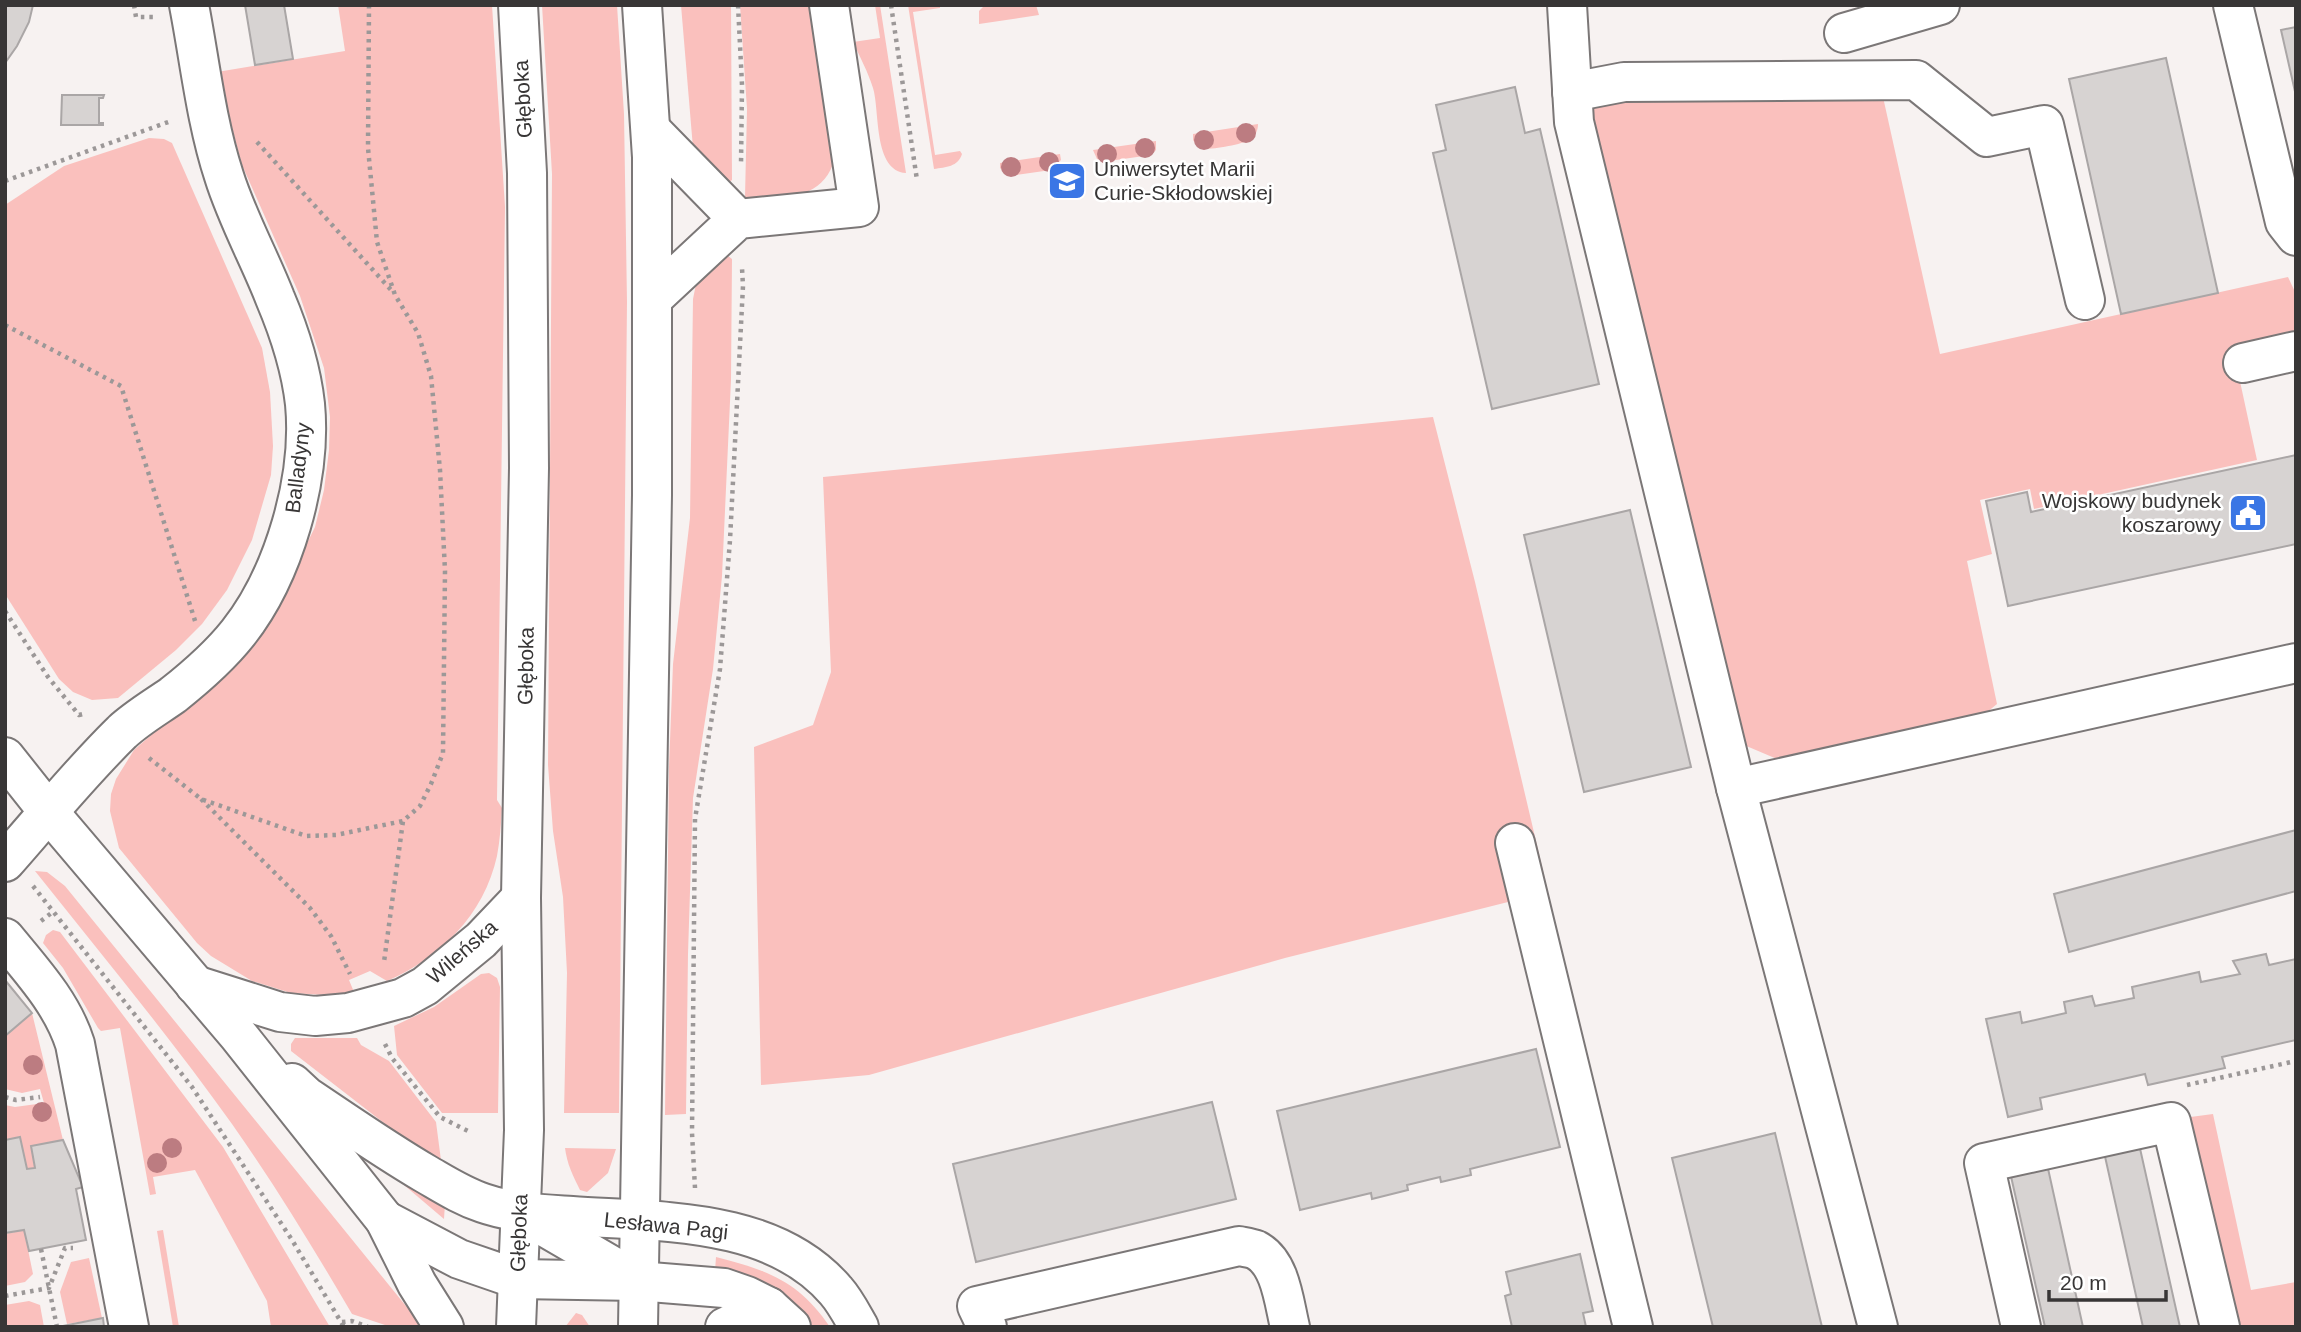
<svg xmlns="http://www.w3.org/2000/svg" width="2301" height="1332" viewBox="0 0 2301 1332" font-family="Arial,sans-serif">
	<rect width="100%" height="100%" fill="#f7f2f1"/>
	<g fill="#fac0bd">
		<path d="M 338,5 L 492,5 L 505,207 L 497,800 L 502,808 C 501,824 500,840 497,856 C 484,915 440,958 387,981 L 370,971 L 349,980 L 354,992 L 325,995 L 291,993 L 252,981 L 211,956 L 197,943 L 119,848 L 110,811 L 111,794 L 116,779 L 134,750 L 204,689 L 283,592 L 315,527 L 324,490 L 329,450 L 330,417 L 324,368 L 300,296 L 242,165 L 217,72 L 345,51 Z"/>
		<polygon points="542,5 617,5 624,114 627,302 619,1113 564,1113 567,973 563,897 553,831 548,765 552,174"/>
		<polygon points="681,5 731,5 732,180 721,188 693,148"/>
		<path d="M 740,5 L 809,5 L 833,164 C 820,200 785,196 753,199 L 745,197 L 747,109 Z"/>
		<path d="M 875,5 L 880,5 L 906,173 C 873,171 880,110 873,88 C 868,72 860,57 853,42 L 880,38 Z"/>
		<path d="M 908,5 L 940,5 L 940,8 L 913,12 L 935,155 L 960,151 L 962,154 C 958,167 946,167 934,169 Z"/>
		<polygon points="985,5 1036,5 1039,15 979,24 979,11"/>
		<polygon points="1883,97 1940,354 2288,277 2296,294 2296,335 2233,349 2257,460 2034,509 2030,489 1980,500 1992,554 1967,561 1997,704 1986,713 1793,758 1777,759 1744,745 1590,104 1626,98"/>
		<path d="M 1258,124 C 1258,130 1256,135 1251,139 C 1245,144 1208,151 1201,148 C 1196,146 1196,144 1193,140 L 1193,134 Z"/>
		<polygon points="149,138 164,139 172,143 262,348 270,392 273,446 271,475 252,540 227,590 202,624 176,650 118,698 92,700 73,692 59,679 5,594 5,205 64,166"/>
		<polygon points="1156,141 1156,150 1151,155 1102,162 1097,159 1093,150"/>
		<polygon points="1060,154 1061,160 1051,170 1008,176 1000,168 1000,163"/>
		<polygon points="722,251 732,259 731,380 722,576 713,669 693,798 688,954 686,1114 665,1115 669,767 673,664 690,518 693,299 696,284"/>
		<polygon points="1433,417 1475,582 1548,892 1285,958 869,1075 761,1085 754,747 813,725 831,672 823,477"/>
		<path d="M 35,871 L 47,872 L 65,886 L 423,1327 L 391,1327 L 352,1314 C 314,1249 275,1185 232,1124 C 170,1037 101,954 35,871 Z"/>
		<polygon points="53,930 60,932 223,1147 330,1327 271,1327 267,1301 195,1170 153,1177 156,1194 150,1195 120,1028 101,1031 98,1028 63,968 43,943 46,935"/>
		<polygon points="489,973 497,978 500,987 498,1113 442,1113 397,1055 394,1026 434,1007 481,974"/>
		<polygon points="32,1013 63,1140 31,1146 35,1168 27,1169 20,1137 5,1140 5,1105 15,1107 44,1103 40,1089 22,1093 5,1089 5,1036"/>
		<polygon points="295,1038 357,1038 361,1045 389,1061 436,1122 442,1168 291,1051 291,1044"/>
		<polygon points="2213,1114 2251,1290 2296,1282 2296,1327 2228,1327 2183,1118"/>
		<polygon points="344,1134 445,1204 444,1219"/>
		<path d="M 565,1148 L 616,1149 L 608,1173 L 587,1192 L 580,1190 C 573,1176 567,1164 565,1148 Z"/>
		<polygon points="24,1230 33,1274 25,1282 5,1286 5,1234"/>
		<polygon points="163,1230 179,1327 173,1327 157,1231"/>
		<path d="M 716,1257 C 767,1270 799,1281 830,1327 L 812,1327 L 799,1311 L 715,1271 Z"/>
		<polygon points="89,1258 102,1318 67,1324 60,1292 71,1262"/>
		<polygon points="29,1301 40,1305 44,1327 5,1327 5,1305"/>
		<polygon points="576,1313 582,1315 590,1327 565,1327"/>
	</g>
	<g fill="#d7d3d2" stroke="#aaa6a6" stroke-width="2">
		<polygon points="5,5 33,5 29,22 17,46 5,63"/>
		<polygon points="245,5 284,5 293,59 255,65"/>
		<polygon points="2296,27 2296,96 2281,30"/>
		<polygon points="2166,58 2218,293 2121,314 2069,79"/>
		<polygon points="1515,87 1525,133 1540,129 1599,384 1492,409 1433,153 1446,150 1436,105"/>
		<polygon points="62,95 104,95 103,98 99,98 99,123 103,123 103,125 61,125"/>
		<polygon points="2296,455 2296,544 2008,606 1986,501 2027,492 2031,512"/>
		<polygon points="1630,510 1691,767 1584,792 1524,535"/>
		<polygon points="2296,830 2296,891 2069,952 2054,894"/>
		<polygon points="2266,954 2269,965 2296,959 2296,1040 2222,1057 2225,1068 2148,1085 2145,1074 2040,1098 2042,1109 2008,1117 1986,1019 2020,1012 2022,1023 2066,1013 2064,1002 2092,996 2095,1006 2134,998 2132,987 2199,972 2201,982 2240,974 2233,961"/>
		<polygon points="5,980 32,1013 5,1036"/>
		<polygon points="1536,1049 1560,1147 1470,1169 1471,1175 1441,1182 1440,1177 1407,1185 1408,1190 1372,1199 1371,1193 1300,1210 1277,1111"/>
		<polygon points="1212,1102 1236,1199 976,1262 953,1164"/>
		<polygon points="1775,1133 1822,1327 1713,1327 1672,1158"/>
		<polygon points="20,1137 27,1169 35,1168 31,1146 63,1140 83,1187 76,1189 86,1240 29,1251 24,1230 5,1233 5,1140"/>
		<polygon points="2139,1144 2180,1327 2143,1327 2104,1152"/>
		<polygon points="2047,1164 2083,1327 2045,1327 2010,1172"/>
		<polygon points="1580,1254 1593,1311 1583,1313 1586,1327 1512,1327 1505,1296 1511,1294 1506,1272"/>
		<polygon points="103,1318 104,1327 58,1327"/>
	</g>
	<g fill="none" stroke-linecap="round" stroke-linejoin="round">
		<g stroke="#7b7777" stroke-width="42">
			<g id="minor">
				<polyline points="1567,5 1574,122 1736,788 1878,1327"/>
				<polyline points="2233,5 2285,222 2296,236"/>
				<polyline points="1844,33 1940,5"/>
				<polyline points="1572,92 1624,82 1916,80 1987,137 2044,125 2085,300"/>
				<polyline points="651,130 738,219"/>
				<polyline points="652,299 738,219 859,207 829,5"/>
				<polyline points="2243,363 2296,351"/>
				<polyline points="5,757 47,810 238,1035 385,1220 417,1284 444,1327"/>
				<polyline points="1736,788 2296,663"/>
				<polyline points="1515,843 1633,1327"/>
				<path d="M 5,862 C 44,818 80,773 122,732 C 137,718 156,707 173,695 C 197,676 219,657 238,633 C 284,575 312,478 305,404 C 301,368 289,331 275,298 C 259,257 237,218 224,176 C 206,121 200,62 189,5"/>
				<path d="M 5,938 C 32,971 62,1003 75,1044 L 129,1327"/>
				<polyline points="195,985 280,1012 315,1016 348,1013 403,998 425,986 481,940 521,898"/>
				<path d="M 292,1083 L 306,1096 C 345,1122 385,1150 426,1174 C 445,1185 462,1196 483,1203 C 512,1213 542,1214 572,1216 C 660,1222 773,1217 836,1291 C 845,1301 852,1315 859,1327"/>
				<polyline points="528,1217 636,1280"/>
				<polyline points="385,1220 459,1259 517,1279 638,1281 724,1288 747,1296 769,1307 791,1327"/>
				<polyline points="516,1327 524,1130 521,898 529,468 527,173 518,5"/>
				<polyline points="638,1327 652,495 652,157 642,5"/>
				<polyline points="725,1327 769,1307"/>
				<path d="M 987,1327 L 977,1306 L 1239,1246 C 1244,1247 1251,1248 1256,1250 C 1281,1263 1284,1303 1290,1327"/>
				<polyline points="2021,1327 1984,1163 2171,1122 2220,1327"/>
			</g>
		</g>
		<g stroke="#9c9898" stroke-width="4.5" stroke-dasharray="3.5 5" stroke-linecap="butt">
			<polyline points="134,5 136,17 153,17"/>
			<polyline points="369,5 368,148 377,242 395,295 418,333 431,376 440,470 445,571 443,753 431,784 420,806 403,821 384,962"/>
			<polyline points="738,5 742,85 741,165"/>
			<polyline points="891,5 917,180"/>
			<polyline points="257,142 392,291"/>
			<polyline points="5,181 171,121"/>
			<polyline points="5,325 121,386 196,624"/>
			<polyline points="5,611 48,677 79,715 83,714"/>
			<polyline points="149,758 201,799 306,836 336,835 403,821"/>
			<polyline points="201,799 310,908 331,936 350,974"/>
			<polyline points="33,886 192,1087 292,1240 344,1327"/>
			<polyline points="41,921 54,911"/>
			<polyline points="385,1044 392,1058 440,1117 468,1131"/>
			<polyline points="2187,1085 2296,1061"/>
			<polyline points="5,1097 16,1100 40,1097"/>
			<polyline points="695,1188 692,1133 695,819 720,669 730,540 743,286 742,268"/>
			<polyline points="41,1249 57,1327"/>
			<polyline points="5,1296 49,1288 65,1248 73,1248"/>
			<polyline points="342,1322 352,1321 368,1327"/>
		</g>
		<use href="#minor" stroke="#fff" stroke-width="38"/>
	</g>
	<g fill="#bc7c81">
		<circle cx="1246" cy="133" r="10"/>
		<circle cx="1204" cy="140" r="10"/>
		<circle cx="1145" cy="148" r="10"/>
		<circle cx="1107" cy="154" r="10"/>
		<circle cx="1049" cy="162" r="10"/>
		<circle cx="1011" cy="167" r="10"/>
		<circle cx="33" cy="1065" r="10"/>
		<circle cx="42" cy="1112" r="10"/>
		<circle cx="172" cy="1148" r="10"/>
		<circle cx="157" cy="1163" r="10"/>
	</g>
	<defs>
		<g id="university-square" transform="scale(2.0125)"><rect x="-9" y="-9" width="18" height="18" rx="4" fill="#3a76e5" stroke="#fff"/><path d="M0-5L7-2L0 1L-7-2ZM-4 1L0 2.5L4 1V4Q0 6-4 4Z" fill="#fff"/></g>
		<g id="civic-square" transform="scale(2.0125)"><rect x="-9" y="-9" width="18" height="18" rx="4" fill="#3a76e5" stroke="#fff"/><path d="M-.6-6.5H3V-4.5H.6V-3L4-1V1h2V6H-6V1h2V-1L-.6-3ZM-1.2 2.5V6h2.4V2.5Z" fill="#fff"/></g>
	</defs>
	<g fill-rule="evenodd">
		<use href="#university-square" x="1067" y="181"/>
		<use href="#civic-square" x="2248" y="513"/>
	</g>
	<g text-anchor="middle" stroke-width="5" stroke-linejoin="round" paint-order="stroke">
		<g font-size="21" fill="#383636" stroke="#fff">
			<text transform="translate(523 99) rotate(-93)" y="7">Głęboka</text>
			<text transform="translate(298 468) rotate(-83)" y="7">Balladyny</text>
			<text transform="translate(526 666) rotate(-89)" y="7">Głęboka</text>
			<text transform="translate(462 952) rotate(-41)" y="7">Wileńska</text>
			<text transform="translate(666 1226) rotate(6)" y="7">Lesława Pagi</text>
			<text transform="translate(519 1233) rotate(-88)" y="7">Głęboka</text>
		</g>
		<g font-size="21" fill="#383636" stroke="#fff" text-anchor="start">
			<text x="1094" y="176">Uniwersytet Marii<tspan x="1094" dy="24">Curie-Skłodowskiej</tspan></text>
			<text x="2221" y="508" text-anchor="end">Wojskowy budynek<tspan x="2221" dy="24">koszarowy</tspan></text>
		</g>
	</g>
	<rect width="2301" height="1332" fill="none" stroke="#383636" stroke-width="14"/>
	<path d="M2049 1290v10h117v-10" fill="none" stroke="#383636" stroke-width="3.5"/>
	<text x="2060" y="1290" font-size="21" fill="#383636" stroke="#ffffff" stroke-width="5" paint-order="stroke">20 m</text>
</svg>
